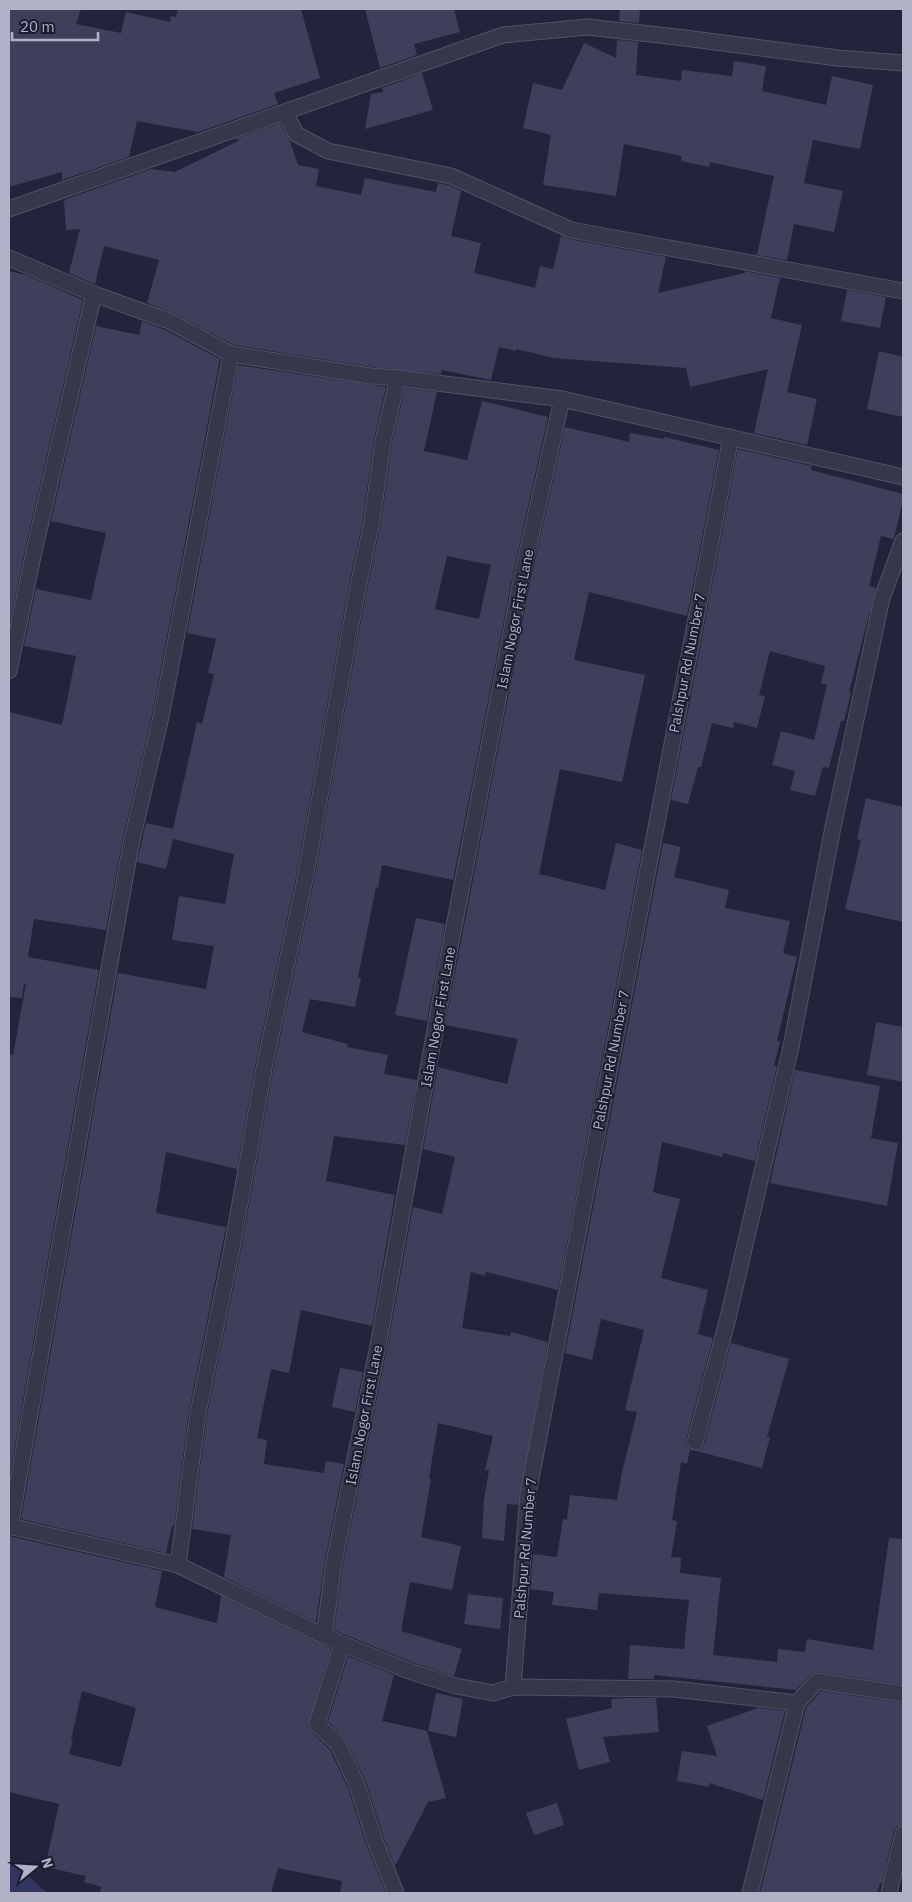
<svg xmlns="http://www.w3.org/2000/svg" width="912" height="1902" viewBox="0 0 912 1902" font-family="'IBM Plex Sans',sans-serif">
	<rect width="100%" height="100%" fill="#22243b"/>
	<polygon fill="#32355e" points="9,1862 19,1867 47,1893 9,1893"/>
	<g fill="#3e405b" fill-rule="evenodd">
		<polygon points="9,9 81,9 76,24 121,33 126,12 170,22 171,16 176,17 178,9 301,9 320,78 274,93 278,104 198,132 137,121 129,157 62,180 62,172 9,187"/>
		<polygon points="365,9 454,9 460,32 414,44 417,55 380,68"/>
		<polygon points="620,9 640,9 639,23 619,21"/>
		<polygon points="617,40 638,42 636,75 681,81 682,70 732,76 734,61 766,66 762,91 826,105 832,76 873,85 860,149 813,140 804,183 843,191 834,232 794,224 787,260 757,255 774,176 710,162 709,167 681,161 682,156 624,144 616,196 543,185 551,135 523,128 533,83 562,90 584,43 616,58"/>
		<polygon points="422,73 433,110 365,129 371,94 383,92 382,88"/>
		<polygon points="280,123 290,141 298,165 319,169 316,186 361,195 365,178 436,192 438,183 448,185 461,191 451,236 481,243 474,273 535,288 540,266 553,269 561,236 569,239 666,257 658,293 745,273 745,271 780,278 771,318 802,325 787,392 817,399 807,445 754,433 768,369 690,387 686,368 554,358 516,349 516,351 499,347 491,380 442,370 441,374 371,367 234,345 173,313 147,303 159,260 104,246 95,284 69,273 80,229 66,230 64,200 151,169 175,172 240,140 235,139"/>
		<polygon points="9,271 26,275 83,300 26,545 9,627"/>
		<polygon points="847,290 886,297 880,328 841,321"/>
		<polygon points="142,321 165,330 220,359 152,715 122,842 106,930 34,919 28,957 99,970 9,1480 9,1054 13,1055 26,984 24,984 22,998 9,997 9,712 62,725 76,656 24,646 36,589 91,600 106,533 51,521 96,326 139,335"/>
		<polygon points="879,351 903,357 903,417 867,409"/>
		<polygon points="238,365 386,387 374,439 363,519 348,590 295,882 256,1061 237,1169 166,1152 156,1213 226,1227 189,1411 174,1526 172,1526 166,1553 21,1519 118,973 206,989 214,946 172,940 179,896 225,904 234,854 173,839 166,869 137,862 146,823 173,829 197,722 202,724 214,674 208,673 216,639 187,633"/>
		<path d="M 405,388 L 437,392 L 424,451 L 467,460 L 482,401 L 548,417 L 513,574 L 453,880 L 382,865 L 378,888 L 376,887 L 358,977 L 361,978 L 355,1007 L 310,999 L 302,1032 L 348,1044 L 347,1047 L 388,1055 L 384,1074 L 417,1080 L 405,1145 L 334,1136 L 326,1181 L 395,1195 L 372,1326 L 301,1310 L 289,1373 L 271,1369 L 257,1438 L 267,1440 L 264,1464 L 324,1473 L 326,1461 L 344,1464 L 325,1560 L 316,1622 L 224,1577 L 231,1535 L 192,1529 L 207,1415 L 241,1250 L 274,1065 L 313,886 L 366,594 L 381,523 L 392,443 ZM 447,556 L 491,565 L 479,619 L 435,609 Z"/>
		<polygon points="565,427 629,442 630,433 664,439 664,437 719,450 687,616 589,592 574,660 645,675 622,782 560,769 539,874 605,890 616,843 642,850 558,1290 486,1272 485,1276 471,1272 462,1328 510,1336 511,1332 548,1342 518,1505 507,1504 504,1541 482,1538 484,1500 489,1470 485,1470 493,1436 438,1423 429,1478 431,1479 421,1537 461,1546 452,1590 410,1582 401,1631 462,1649 454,1676 409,1661 334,1630 343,1564 387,1348 413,1207 442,1214 455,1157 423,1149 438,1067 507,1084 518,1039 445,1025 531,578"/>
		<polygon points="738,449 812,466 811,470 903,494 903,499 894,539 881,536 869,586 876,588 849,692 851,693 844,721 841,721 829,768 823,767 815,796 790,790 795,771 772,765 781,731 814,740 827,685 821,683 825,666 770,651 759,695 765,696 757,728 734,722 733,728 712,723 701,767 698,767 688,804 671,800"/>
		<polygon points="866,798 903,807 903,922 845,909 861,840 857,839"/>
		<polygon points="663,843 681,847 674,877 729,890 725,908 790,921 783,953 797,957 777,1041 780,1042 774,1066 777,1066 755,1161 723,1153 722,1157 662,1142 653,1192 680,1199 661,1278 708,1290 698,1334 713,1338 686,1440 686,1445 690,1450 687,1464 681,1462 672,1520 677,1521 671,1557 681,1558 680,1573 721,1578 713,1655 777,1662 778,1649 805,1652 807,1639 873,1650 889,1538 903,1539 903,1685 818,1672 810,1675 796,1690 654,1675 654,1679 628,1679 630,1645 684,1649 689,1600 599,1593 597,1610 552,1605 554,1592 530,1589 533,1554 557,1557 563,1519 567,1520 570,1495 617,1500 622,1472 637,1412 625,1410 644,1330 601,1319 592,1360 565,1353"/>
		<polygon points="416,918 445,924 427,1021 395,1015"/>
		<polygon points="876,1022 903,1027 903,1082 867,1075"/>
		<polygon points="795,1070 880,1086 871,1138 898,1143 887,1206 770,1183"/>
		<polygon points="731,1343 789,1359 767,1437 770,1437 762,1468 696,1451 701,1449 704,1444"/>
		<polygon points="340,1368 363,1372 355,1412 332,1407"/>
		<path d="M 9,1536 L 162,1571 L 155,1607 L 217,1623 L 221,1596 L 331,1649 L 308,1726 L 311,1731 L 330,1750 L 348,1788 L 366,1844 L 386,1893 L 340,1893 L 342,1881 L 278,1868 L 271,1893 L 99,1893 L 102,1887 L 84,1882 L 86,1876 L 45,1867 L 59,1804 L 9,1792 ZM 82,1691 L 136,1708 L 121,1767 L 69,1754 L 73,1740 L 71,1740 Z"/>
		<polygon points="468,1594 503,1598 500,1629 464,1624"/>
		<polygon points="348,1656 394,1675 382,1721 427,1731 446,1798 428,1802 395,1866 384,1838 366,1782 346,1740 328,1721"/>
		<polygon points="821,1691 903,1703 903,1825 897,1827 894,1831 882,1884 880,1883 877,1893 760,1893 806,1708"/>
		<polygon points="436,1693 463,1699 456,1737 428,1731"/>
		<polygon points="626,1698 656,1698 659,1732 603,1737 610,1762 579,1770 566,1719 612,1708 611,1699"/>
		<polygon points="758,1708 785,1711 763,1800 709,1783 709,1787 677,1781 682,1751 717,1756 707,1726"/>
		<polygon points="557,1803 564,1825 534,1835 526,1813"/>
	</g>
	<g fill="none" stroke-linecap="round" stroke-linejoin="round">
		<g stroke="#515266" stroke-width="17">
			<g id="street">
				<polyline points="285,112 296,134 328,151 451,176 571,230 903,291"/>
				<polyline points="9,209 503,35 588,27 685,38 838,58 903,63"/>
				<polyline points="9,258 94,294 169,321 231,354 370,376 398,378 562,399 903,477"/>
				<polyline points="9,671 35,547 94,294"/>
				<polyline points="695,1442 728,1318 791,1047 833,827 882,598 903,541"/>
				<polyline points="9,1526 178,1565 324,1636 406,1670 456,1686 493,1693 513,1687 674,1689 797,1703 817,1681 903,1694"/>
				<polyline points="10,1527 131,844 161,717 231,354"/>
				<polyline points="178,1565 198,1413 232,1248 265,1063 304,884 357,592 372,521 383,441 398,378"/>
				<polyline points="324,1636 334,1562 378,1346 450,947 522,576 562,399"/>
				<polyline points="342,1644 317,1724 338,1744 357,1785 375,1841 396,1893"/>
				<polyline points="513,1687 528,1494 731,437"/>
				<polyline points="750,1893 797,1703"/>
				<polyline points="889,1893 903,1834"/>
			</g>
		</g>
		<use href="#street" stroke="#36374b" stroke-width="15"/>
	</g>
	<g text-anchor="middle" stroke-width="4" stroke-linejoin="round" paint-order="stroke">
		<g font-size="14" fill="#b1b2c7" stroke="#1b1c30">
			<text transform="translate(515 619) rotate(-79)" y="5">Islam Nogor First Lane</text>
			<text transform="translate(687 663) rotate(-79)" y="5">Palshpur Rd Number 7</text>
			<text transform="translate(438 1017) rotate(-80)" y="5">Islam Nogor First Lane</text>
			<text transform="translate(611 1060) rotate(-79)" y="5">Palshpur Rd Number 7</text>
			<text transform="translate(364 1415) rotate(-79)" y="5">Islam Nogor First Lane</text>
			<text transform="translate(525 1548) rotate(-85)" y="5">Palshpur Rd Number 7</text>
		</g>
	</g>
	<rect width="912" height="1902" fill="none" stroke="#b1b2c7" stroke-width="20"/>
	<g transform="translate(35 1867) rotate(72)" stroke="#1b1c30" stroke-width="4" paint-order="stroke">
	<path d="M0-4L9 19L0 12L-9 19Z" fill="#b1b2c7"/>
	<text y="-8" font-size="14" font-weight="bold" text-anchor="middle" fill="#b1b2c7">N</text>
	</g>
	<path d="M12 32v8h86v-8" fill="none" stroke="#b1b2c7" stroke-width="2.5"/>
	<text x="20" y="32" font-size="15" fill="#b1b2c7" stroke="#1b1c30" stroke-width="4" paint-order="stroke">20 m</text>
</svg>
